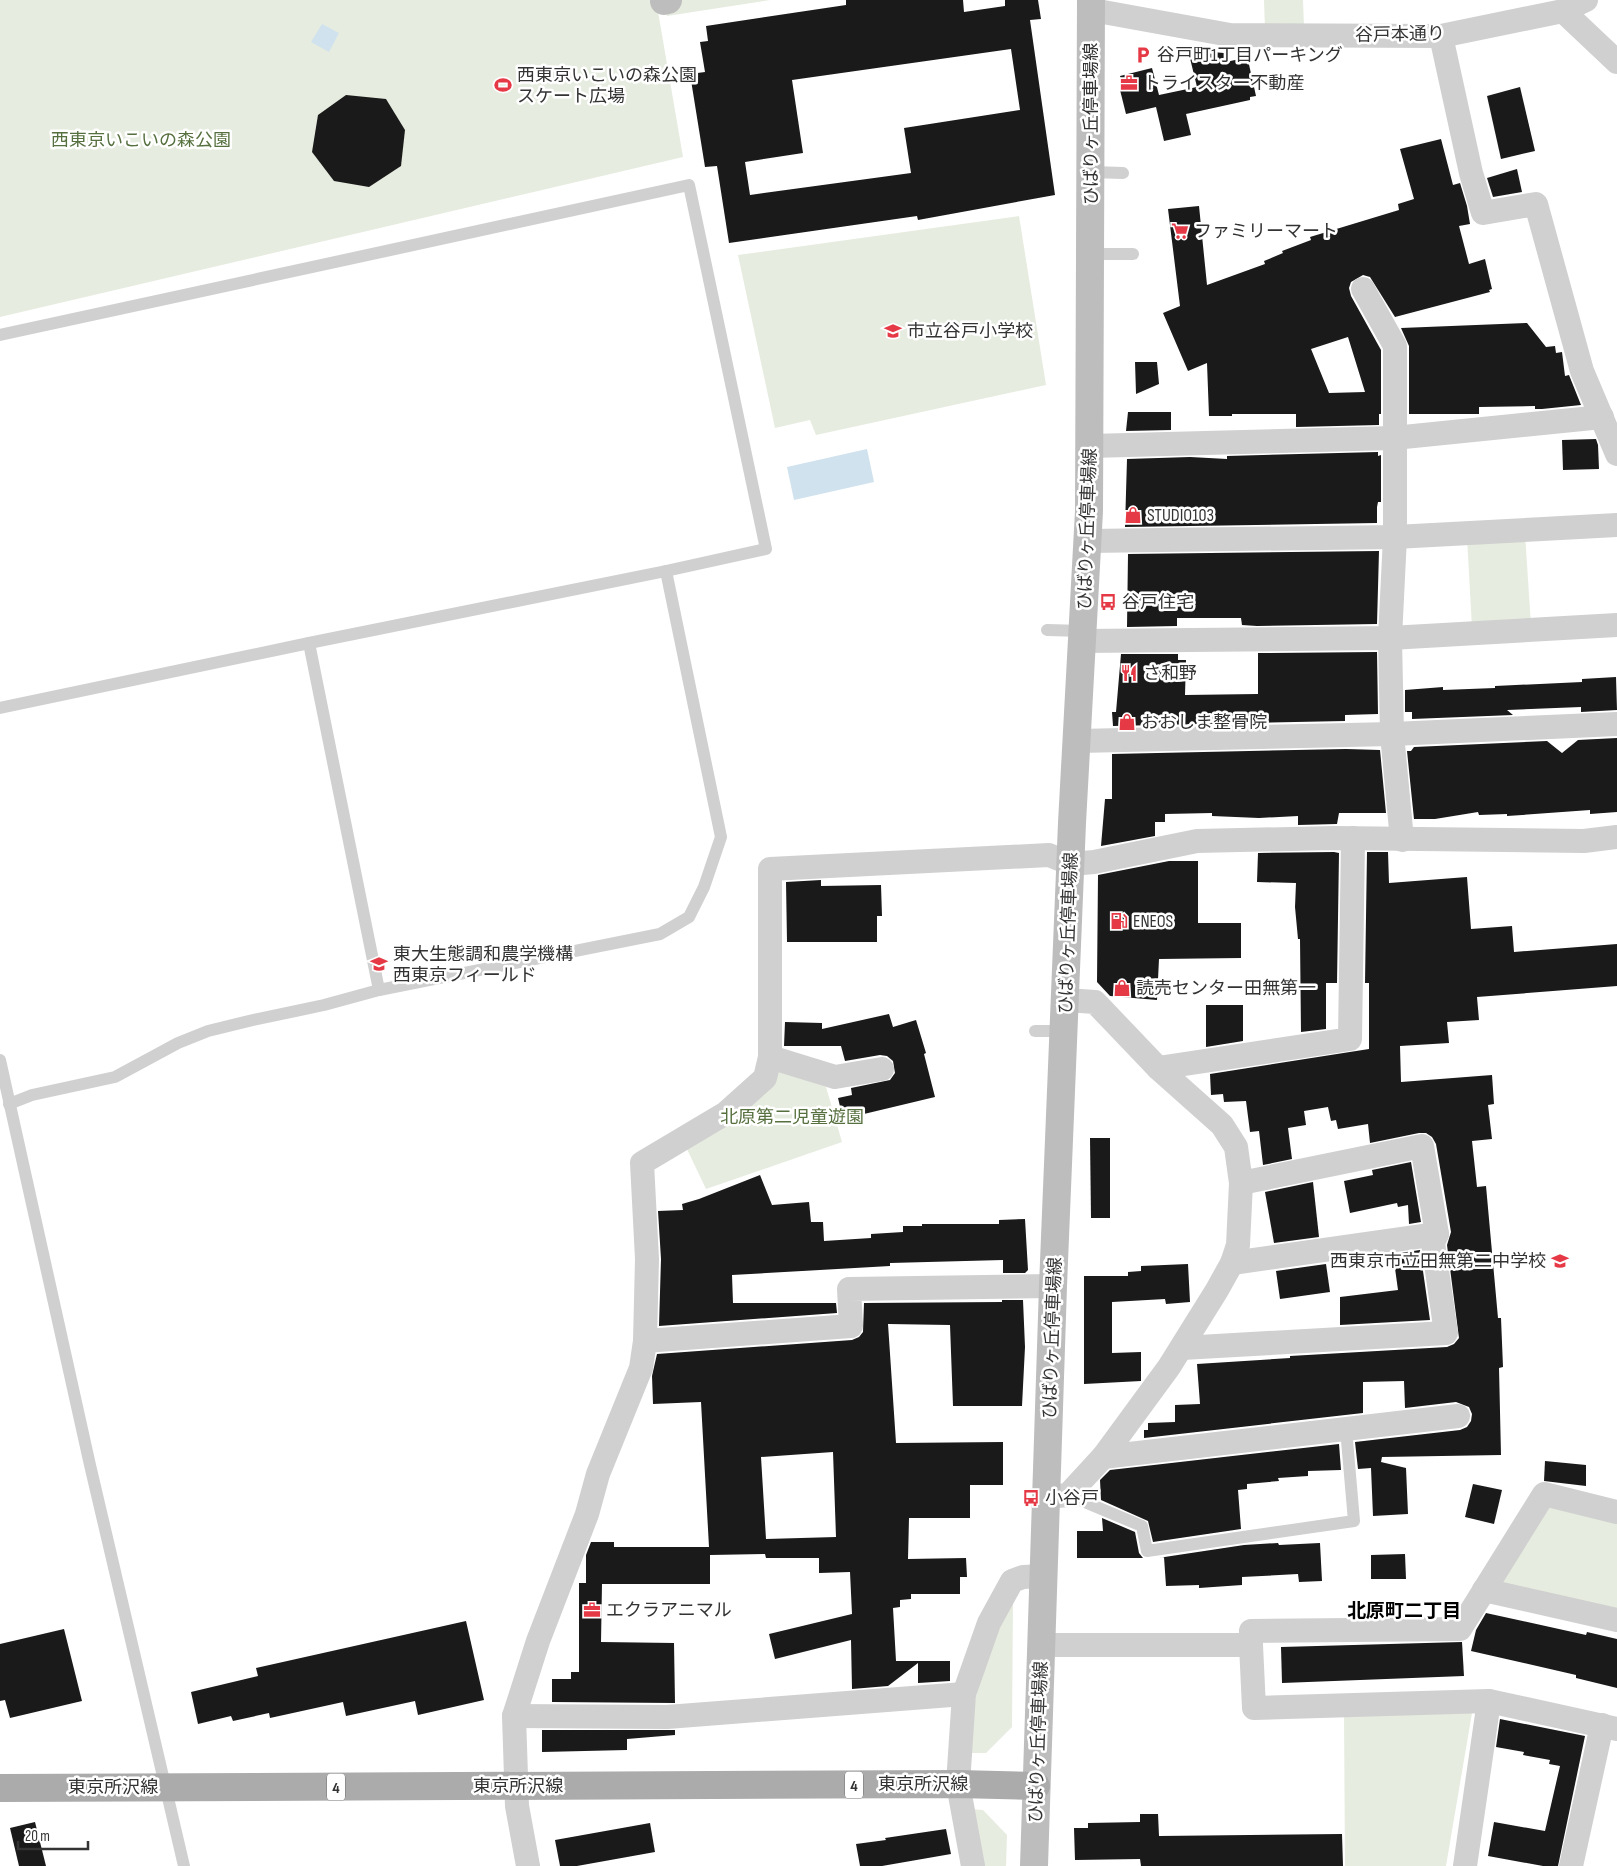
<svg xmlns="http://www.w3.org/2000/svg" width="1617" height="1866" viewBox="0 0 1617 1866" font-family="'Sofia Sans Condensed','Noto Sans JP',sans-serif">
	<rect width="100%" height="100%" fill="#fff"/>
	<g fill="#e6ecdf">
		<polygon points="0,0 656,0 683,157 0,317"/>
		<polygon points="664,0 770,0 667,16"/>
		<polygon points="1264,0 1303,0 1304,27 1265,29"/>
		<polygon points="1019,216 1046,385 816,435 810,420 775,428 738,255"/>
		<polygon points="1525,534 1531,625 1472,628 1467,537"/>
		<polygon points="770,1067 826,1087 842,1142 706,1189 685,1145"/>
		<polygon points="1548,1504 1617,1519 1617,1614 1494,1586"/>
		<polygon points="1013,1597 1012,1727 986,1753 969,1753 973,1710 985,1657"/>
		<polygon points="1473,1707 1446,1866 1345,1866 1344,1710"/>
		<polygon points="971,1809 983,1810 1007,1835 1006,1866 982,1866"/>
	</g>
	<g fill="#cfe2ee">
		<polygon points="322,24 339,33 329,52 311,42"/>
		<polygon points="867,449 874,482 794,500 787,467"/>
	</g>
	<g fill="#1a1a1a" fill-rule="evenodd">
		<path d="M 846,0 L 963,0 L 964,12 L 1005,6 L 1005,0 L 1038,0 L 1041,19 L 1030,20 L 1055,195 L 918,220 L 917,216 L 729,243 L 717,166 L 705,167 L 690,74 L 705,72 L 700,42 L 708,41 L 706,26 L 846,5 ZM 1011,49 L 1020,110 L 904,128 L 911,173 L 750,195 L 745,162 L 803,153 L 792,80 Z"/>
		<polygon points="1188,50 1224,53 1226,62 1244,58 1244,61 1248,60 1256,96 1250,97 1250,100 1186,114 1191,135 1164,141 1156,107 1126,114 1120,90 1124,90 1120,76 1152,68 1159,95 1197,87"/>
		<polygon points="1520,87 1535,151 1501,159 1487,96"/>
		<polygon points="346,95 386,99 405,130 401,166 369,187 334,181 312,152 318,115"/>
		<path d="M 1441,139 L 1453,185 L 1460,183 L 1467,206 L 1470,224 L 1459,226 L 1469,264 L 1485,259 L 1492,289 L 1489,290 L 1490,292 L 1395,317 L 1370,277 L 1363,275 L 1351,282 L 1349,288 L 1351,296 L 1381,350 L 1381,414 L 1379,414 L 1379,425 L 1296,427 L 1296,414 L 1232,414 L 1232,416 L 1209,416 L 1207,363 L 1188,371 L 1163,313 L 1180,306 L 1168,209 L 1199,206 L 1207,285 L 1265,264 L 1264,261 L 1283,253 L 1282,251 L 1311,240 L 1310,237 L 1399,210 L 1398,204 L 1414,199 L 1400,149 ZM 1348,337 L 1365,392 L 1329,393 L 1311,349 Z"/>
		<polygon points="1517,169 1522,192 1493,197 1487,178"/>
		<polygon points="1527,323 1546,347 1555,346 1556,353 1562,352 1565,376 1569,375 1581,405 1542,409 1535,409 1535,406 1479,407 1479,414 1409,414 1409,346 1401,328"/>
		<polygon points="1135,362 1157,362 1159,384 1136,394"/>
		<polygon points="1128,412 1171,412 1171,430 1126,431"/>
		<polygon points="1596,439 1598,445 1599,469 1563,470 1562,440"/>
		<polygon points="1378,452 1378,456 1381,455 1381,502 1378,502 1377,507 1377,523 1125,527 1127,459 1190,457 1227,459 1227,456"/>
		<polygon points="1379,551 1377,624 1257,626 1242,625 1241,618 1177,618 1177,626 1127,627 1128,554"/>
		<polygon points="1377,652 1378,714 1345,715 1345,721 1113,726 1112,712 1116,712 1121,654 1178,654 1178,660 1186,660 1185,695 1258,694 1258,653"/>
		<polygon points="1616,677 1617,710 1581,712 1581,707 1507,710 1513,715 1412,719 1412,712 1405,712 1405,690 1443,687 1443,690 1495,688 1495,686 1582,682 1582,679"/>
		<polygon points="1617,738 1617,812 1590,814 1590,810 1507,816 1507,814 1479,815 1478,812 1435,819 1414,819 1407,751 1411,751 1414,747 1547,741 1562,753 1578,740"/>
		<polygon points="1346,749 1380,750 1386,813 1339,813 1337,824 1298,825 1298,816 1259,818 1212,816 1212,813 1165,814 1165,822 1155,822 1155,836 1101,846 1105,799 1112,799 1112,754"/>
		<polygon points="1334,852 1339,853 1337,983 1326,983 1326,1029 1301,1032 1300,939 1298,939 1295,907 1296,883 1257,882 1258,853"/>
		<polygon points="1367,852 1388,852 1389,883 1467,877 1471,929 1512,926 1514,952 1617,944 1617,986 1477,997 1479,1020 1447,1022 1449,1043 1400,1046 1401,1082 1492,1075 1494,1104 1488,1105 1492,1139 1472,1141 1477,1187 1486,1186 1498,1318 1501,1318 1503,1367 1499,1368 1501,1455 1382,1457 1381,1462 1406,1468 1408,1514 1373,1516 1371,1468 1358,1469 1355,1442 1460,1430 1467,1427 1471,1421 1472,1414 1469,1407 1456,1402 1405,1408 1404,1381 1363,1382 1363,1413 1144,1438 1144,1430 1148,1430 1148,1423 1175,1422 1175,1405 1200,1404 1197,1364 1290,1358 1290,1356 1447,1347 1454,1344 1459,1338 1447,1245 1451,1232 1436,1144 1432,1137 1426,1133 1419,1133 1370,1143 1368,1124 1338,1129 1336,1120 1331,1121 1328,1107 1304,1111 1306,1125 1288,1128 1292,1159 1263,1165 1259,1131 1250,1132 1246,1101 1224,1102 1223,1094 1211,1095 1210,1074 1369,1049 1369,983 1365,983"/>
		<polygon points="1169,861 1198,861 1198,923 1241,923 1241,958 1159,959 1157,1000 1110,996 1097,982 1098,875"/>
		<polygon points="821,880 821,886 881,885 882,916 877,916 877,942 787,942 786,882"/>
		<polygon points="1206,1005 1243,1005 1243,1041 1206,1047"/>
		<polygon points="889,1014 893,1027 916,1020 926,1053 924,1054 935,1097 843,1119 838,1098 852,1095 851,1088 890,1080 895,1073 893,1061 887,1056 880,1055 845,1061 841,1046 784,1046 785,1022 822,1023 822,1029"/>
		<polygon points="1090,1138 1110,1138 1110,1218 1091,1218"/>
		<polygon points="1411,1162 1421,1222 1409,1224 1408,1205 1398,1207 1397,1203 1350,1213 1344,1181 1373,1175 1372,1170"/>
		<polygon points="760,1175 772,1205 809,1202 811,1222 823,1222 824,1241 871,1238 871,1234 903,1232 903,1226 922,1226 922,1224 999,1224 999,1220 1025,1219 1028,1270 1025,1273 1003,1273 1003,1260 890,1263 890,1266 732,1275 733,1303 836,1303 837,1313 659,1326 661,1259 658,1211 683,1210 682,1204 699,1199"/>
		<polygon points="1313,1182 1319,1237 1274,1243 1265,1192"/>
		<polygon points="1420,1250 1430,1320 1340,1325 1340,1297 1398,1290 1393,1254"/>
		<polygon points="1188,1264 1190,1302 1166,1304 1165,1299 1112,1302 1112,1353 1141,1352 1141,1381 1084,1384 1084,1276 1128,1276 1128,1272 1141,1271 1141,1266"/>
		<polygon points="1326,1264 1330,1292 1280,1299 1276,1271"/>
		<path d="M 1002,1300 L 1023,1300 L 1025,1347 L 1022,1406 L 953,1406 L 950,1325 L 888,1324 L 896,1443 L 1003,1442 L 1003,1485 L 970,1485 L 970,1518 L 909,1518 L 908,1559 L 966,1558 L 967,1577 L 960,1577 L 960,1594 L 911,1594 L 911,1599 L 900,1600 L 900,1607 L 893,1608 L 896,1661 L 950,1661 L 950,1681 L 918,1683 L 918,1663 L 888,1686 L 852,1689 L 851,1640 L 775,1659 L 769,1634 L 852,1614 L 850,1572 L 819,1573 L 819,1558 L 766,1558 L 765,1554 L 710,1555 L 710,1584 L 602,1584 L 601,1642 L 674,1643 L 675,1703 L 552,1702 L 552,1679 L 571,1679 L 571,1672 L 579,1672 L 579,1583 L 586,1583 L 586,1555 L 591,1542 L 614,1542 L 614,1547 L 709,1547 L 701,1402 L 653,1404 L 652,1376 L 657,1354 L 852,1340 L 859,1337 L 863,1332 L 864,1303 L 1002,1302 ZM 833,1452 L 836,1537 L 766,1539 L 761,1457 Z"/>
		<polygon points="1339,1444 1341,1470 1308,1471 1308,1476 1278,1478 1279,1481 1247,1484 1247,1489 1238,1490 1241,1529 1153,1542 1148,1521 1101,1500 1100,1480 1110,1470"/>
		<polygon points="1545,1461 1586,1465 1586,1486 1544,1481"/>
		<polygon points="1473,1484 1502,1490 1494,1524 1465,1517"/>
		<polygon points="1102,1518 1135,1532 1139,1553 1143,1558 1077,1558 1077,1531 1103,1531"/>
		<polygon points="1278,1543 1279,1545 1320,1543 1322,1581 1299,1582 1298,1574 1242,1577 1242,1585 1199,1588 1199,1585 1166,1586 1164,1557 1158,1558 1244,1545"/>
		<polygon points="1405,1554 1406,1579 1371,1579 1371,1555"/>
		<polygon points="1486,1613 1586,1635 1587,1632 1617,1639 1617,1688 1576,1678 1576,1675 1471,1651 1476,1630"/>
		<polygon points="466,1621 484,1700 418,1715 415,1701 346,1716 343,1702 270,1718 269,1713 233,1721 231,1716 198,1724 191,1692 258,1676 256,1668"/>
		<polygon points="64,1629 82,1701 10,1718 5,1700 0,1701 0,1644"/>
		<polygon points="1462,1642 1464,1676 1282,1683 1281,1647"/>
		<polygon points="1500,1719 1585,1736 1558,1866 1543,1866 1488,1856 1494,1822 1545,1831 1560,1766 1549,1764 1550,1760 1523,1755 1524,1752 1496,1747"/>
		<polygon points="542,1730 675,1730 675,1735 627,1739 627,1750 542,1752"/>
		<polygon points="1140,1814 1158,1814 1159,1836 1342,1834 1343,1866 1141,1866 1140,1859 1075,1860 1074,1828 1088,1828 1088,1823 1140,1822"/>
		<polygon points="35,1822 46,1866 19,1866 10,1828"/>
		<polygon points="650,1823 655,1852 577,1866 560,1866 555,1840"/>
		<polygon points="946,1829 951,1854 882,1866 860,1866 856,1844 886,1840 885,1838"/>
	</g>
	<g fill="none" stroke-linecap="round" stroke-linejoin="round">
		<g stroke="#d0d0d0" stroke-width="12">
			<polyline points="1091,172 1123,173"/>
			<polyline points="1091,254 1133,254"/>
			<polyline points="0,335 689,185 766,549 666,571 309,643 0,708"/>
			<polyline points="1047,630 1083,631"/>
			<polyline points="309,643 379,990"/>
			<polyline points="1035,1031 1065,1031"/>
			<polyline points="0,1060 90,1465 184,1866"/>
			<polyline points="9,1104 32,1095 115,1077 178,1043 208,1031 253,1020 324,1005 379,990 660,934 689,917 704,887 721,837 666,571"/>
			<polyline points="1068,1495 1142,1526 1147,1551 1354,1521 1346,1429"/>
		</g>
		<g stroke="#d0d0d0" stroke-width="24">
			<polyline points="1092,10 1230,35 1441,36 1563,11 1586,0"/>
			<polyline points="1563,11 1617,62"/>
			<polyline points="1441,36 1471,173 1483,213 1536,204 1582,371 1617,454"/>
			<polyline points="1363,289 1395,346 1395,537 1390,638 1392,734 1402,840"/>
			<polyline points="1090,446 1394,438 1602,417"/>
			<polyline points="1088,541 1395,537 1617,525"/>
			<polyline points="1082,641 1390,638 1617,625"/>
			<polyline points="1078,741 1392,734 1617,724"/>
			<polyline points="770,1057 835,1077 882,1069"/>
			<polyline points="1158,1068 1350,1039 1353,838"/>
			<polyline points="1232,1263 1437,1234"/>
			<polyline points="645,1341 851,1326 849,1289 1053,1286"/>
			<polyline points="1182,1348 1446,1333 1433,1243 1437,1234 1422,1146 1241,1183"/>
			<polyline points="1103,1457 1458,1416"/>
			<polyline points="1047,1497 1068,1495 1103,1457 1169,1367 1217,1290 1232,1263 1238,1245 1241,1183 1236,1147 1222,1125 1158,1068 1095,1002 1066,1000"/>
			<polyline points="1484,1590 1617,1620"/>
			<polyline points="1042,1645 1251,1645 1254,1708 1489,1701 1617,1729"/>
			<polyline points="1251,1645 1251,1631 1460,1629 1544,1494 1617,1512"/>
			<polyline points="514,1716 667,1717 964,1694"/>
			<polyline points="528,1866 517,1806 514,1716 538,1641 587,1514 598,1474 641,1368 645,1341 647,1259 642,1163 726,1113 765,1078 770,1057 770,869 1049,855 1071,864 1094,862 1197,841 1334,838 1584,841 1617,837"/>
			<polyline points="973,1866 958,1784 964,1694 989,1623 1012,1581 1023,1577 1044,1576"/>
			<polyline points="1465,1866 1489,1701"/>
			<polyline points="1571,1866 1602,1725"/>
		</g>
		<g stroke="#bdbdbd" stroke-width="28">
			<polyline points="664,1 668,0"/>
			<polyline points="1034,1866 1053,1286 1072,823 1089,511 1091,0"/>
		</g>
		<polyline stroke="#ababab" stroke-width="28" points="0,1788 958,1784 1036,1786"/>
	</g>
	<defs>
		<g id="parking-bare" transform="scale(1.35)"><path d="M-3.5-5.5H1a3.5 3.5 0 0 1 0 7H-1V5.5H-3.5ZM-1-3.4V-.6H.8a1.4 1.4 0 0 0 0-2.8Z" fill="#e63946" stroke="#fff" stroke-width="2.5" paint-order="stroke"/></g>
		<g id="office-bare" transform="scale(1.35)"><path d="M-6-3h4V-5.5h4V-3h4V5H-6ZM-1-4.5V-3h2v-1.5ZM-6 0V1H6V0Z" fill="#e63946" stroke="#fff" stroke-width="2.5" paint-order="stroke"/></g>
		<g id="stadium-bare" transform="scale(1.35)"><path d="M0-5a6.5 5 0 1 0 0 10a6.5 5 0 1 0 0-10ZM-3.5-1.8h7v3.6h-7Z" fill="#e63946" stroke="#fff" stroke-width="2.5" paint-order="stroke"/></g>
		<g id="supermarket-bare" transform="scale(1.35)"><path d="M-6-5.5h2.5l.6 2H6L4.5 2H-2.5L-4.4-4H-6ZM-1.5 3.2a1.3 1.3 0 1 0 .1 0ZM3 3.2a1.3 1.3 0 1 0 .1 0Z" fill="#e63946" stroke="#fff" stroke-width="2.5" paint-order="stroke"/></g>
		<g id="school-bare" transform="scale(1.35)"><path d="M0-5L7-2L0 1L-7-2ZM-4 1L0 2.5L4 1V4Q0 6-4 4Z" fill="#e63946" stroke="#fff" stroke-width="2.5" paint-order="stroke"/></g>
		<g id="shop-bare" transform="scale(1.35)"><path d="M-5-2.5h2.3a2.7 3.5 0 0 1 5.4 0H5L5.5 6h-11ZM-1.5-2.5h3a1.5 2.3 0 0 0-3 0Z" fill="#e63946" stroke="#fff" stroke-width="2.5" paint-order="stroke"/></g>
		<g id="bus-bare" transform="scale(1.35)"><path d="M-5-6H5V4H4V6H2V4H-2V6H-4V4H-5ZM-3.5-4V0h7V-4ZM-3.5 1.2v1.5H-2V1.2ZM2 1.2v1.5H3.5V1.2Z" fill="#e63946" stroke="#fff" stroke-width="2.5" paint-order="stroke"/></g>
		<g id="restaurant-bare" transform="scale(1.35)"><path d="M-5-6h1v4h1v-4h1v4h1v-4h1v5L-1.5 .5V6h-2V.5L-5-1ZM5-6V6H3V1.5H1.5Q1.5-4 5-6Z" fill="#e63946" stroke="#fff" stroke-width="2.5" paint-order="stroke"/></g>
		<g id="fuel-bare" transform="scale(1.35)"><path d="M-5.5-6h7V0h2V4h1.3V-2.5L3-4.5l.8-.8L6-3V5H2.5V1h-1V6h-7ZM-4.2-4.7v3.2H.2V-4.7Z" fill="#e63946" stroke="#fff" stroke-width="2.5" paint-order="stroke"/></g>
		<g id="university-bare" transform="scale(1.35)"><path d="M0-5L7-2L0 1L-7-2ZM-4 1L0 2.5L4 1V4Q0 6-4 4Z" fill="#e63946" stroke="#fff" stroke-width="2.5" paint-order="stroke"/></g>
	</defs>
	<g fill-rule="evenodd">
		<use href="#parking-bare" x="1143" y="55"/>
		<use href="#office-bare" x="1129" y="83"/>
		<use href="#stadium-bare" x="503" y="85"/>
		<use href="#supermarket-bare" x="1180" y="231"/>
		<use href="#school-bare" x="893" y="331"/>
		<use href="#shop-bare" x="1133" y="515"/>
		<use href="#bus-bare" x="1108" y="602"/>
		<use href="#restaurant-bare" x="1129" y="673"/>
		<use href="#shop-bare" x="1127" y="722"/>
		<use href="#fuel-bare" x="1119" y="921"/>
		<use href="#university-bare" x="379" y="964"/>
		<use href="#shop-bare" x="1122" y="988"/>
		<use href="#school-bare" x="1560" y="1261"/>
		<use href="#bus-bare" x="1031" y="1498"/>
		<use href="#office-bare" x="592" y="1610"/>
	</g>
	<g text-anchor="middle" stroke-width="5" stroke-linejoin="round" paint-order="stroke">
		<g fill="#fff" stroke="#707070" stroke-width="1">
			<rect x="845" y="1771.5" width="18" height="27" rx="4"/>
			<rect x="327" y="1773.5" width="18" height="27" rx="4"/>
		</g>
		<g font-size="16" font-weight="bold" fill="#333">
			<text x="854" y="1791">4</text>
			<text x="336" y="1793">4</text>
		</g>
		<g font-size="18" fill="#333" stroke="#fff">
			<text transform="translate(1400 34) rotate(-1)" y="6">谷戸本通り</text>
			<text transform="translate(1091 124) rotate(-90)" y="6">ひばりヶ丘停車場線</text>
			<text transform="translate(1087 529) rotate(-88)" y="6">ひばりヶ丘停車場線</text>
			<text transform="translate(1068 933) rotate(-88)" y="6">ひばりヶ丘停車場線</text>
			<text transform="translate(1052 1338) rotate(-88)" y="6">ひばりヶ丘停車場線</text>
			<text transform="translate(1038 1742) rotate(-88)" y="6">ひばりヶ丘停車場線</text>
			<text x="923" y="1790">東京所沢線</text>
			<text x="518" y="1792">東京所沢線</text>
			<text x="113" y="1793">東京所沢線</text>
		</g>
		<g font-size="18" fill="#333" stroke="#fff" text-anchor="start">
			<text x="1157" y="61">谷戸町1丁目パーキング</text>
			<text x="517" y="81">西東京いこいの森公園<tspan x="517" dy="21">スケート広場</tspan></text>
			<text x="1143" y="89">トライスター不動産</text>
			<text x="1194" y="237">ファミリーマート</text>
			<text x="907" y="337">市立谷戸小学校</text>
			<text x="1147" y="521">STUDIO103</text>
			<text x="1122" y="608">谷戸住宅</text>
			<text x="1143" y="679">さ和野</text>
			<text x="1141" y="728">おおしま整骨院</text>
			<text x="1133" y="927">ENEOS</text>
			<text x="393" y="960">東大生態調和農学機構<tspan x="393" dy="21">西東京フィールド</tspan></text>
			<text x="1136" y="994">読売センター田無第一</text>
			<text x="1546" y="1267" text-anchor="end">西東京市立田無第二中学校</text>
			<text x="1045" y="1504">小谷戸</text>
			<text x="606" y="1616">エクラアニマル</text>
		</g>
		<g font-size="18" fill="#56703f" stroke="#fff">
			<text x="141" y="146">西東京いこいの森公園</text>
			<text x="792" y="1123">北原第二児童遊園</text>
		</g>
		<g font-size="19" font-weight="bold" fill="#000" stroke="#fff">
			<text x="1404" y="1617">北原町二丁目</text>
		</g>
	</g>
	<path d="M18 1841v8h70v-8" fill="none" stroke="#333333" stroke-width="2.5"/>
	<text x="25" y="1841" font-size="15" fill="#333333" stroke="#ffffff" stroke-width="4" paint-order="stroke">20 m</text>
</svg>
